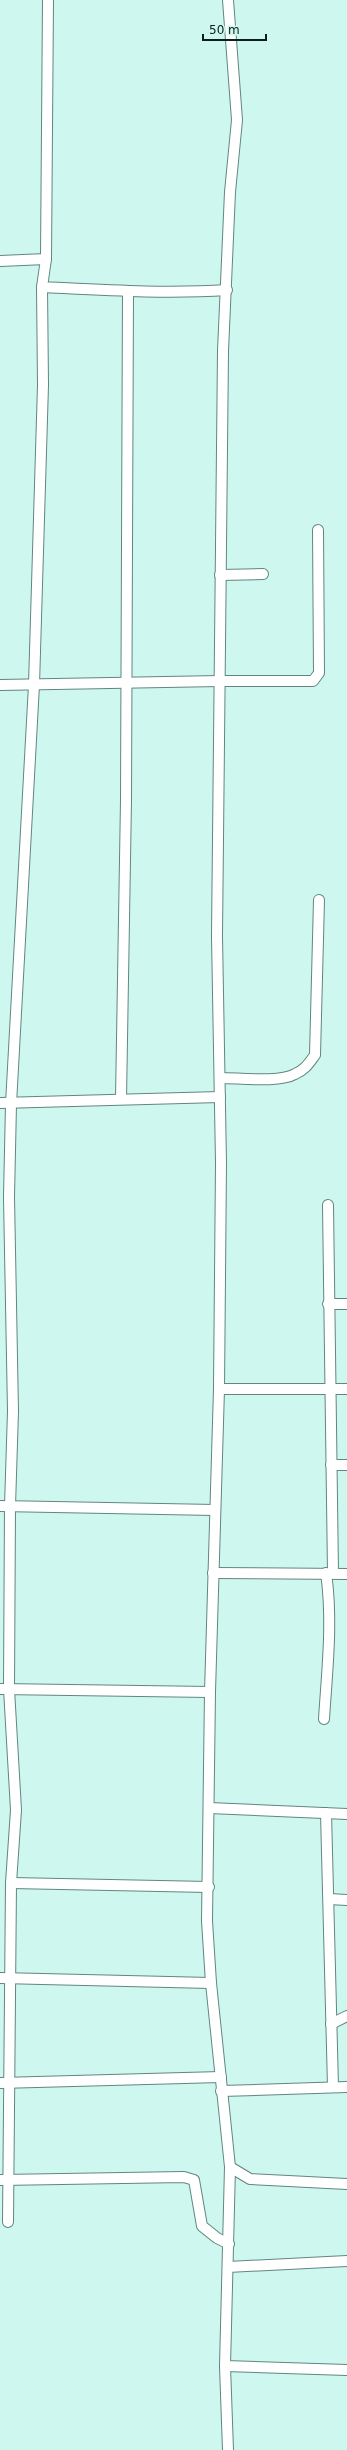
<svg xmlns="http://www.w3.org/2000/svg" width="347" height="2450" viewBox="0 0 347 2450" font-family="'DejaVu Sans',sans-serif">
	<rect width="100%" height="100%" fill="#cef7ef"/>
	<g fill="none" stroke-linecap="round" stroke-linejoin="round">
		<g stroke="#618680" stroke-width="12">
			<g id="minor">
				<path d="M 48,0 L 46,259 L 42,287 C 104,290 165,294 227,290"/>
				<polyline points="0,261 46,259"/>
				<polyline points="220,575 263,574"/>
				<polyline points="0,685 220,681 313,681 319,673 318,530"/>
				<path d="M 220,1078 C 240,1078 279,1083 295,1074 C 305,1070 309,1063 315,1055 L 319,900"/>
				<polyline points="121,1099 126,800 128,291"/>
				<polyline points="0,1103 220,1097"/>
				<polyline points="328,1205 333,1573"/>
				<polyline points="328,1304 347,1304"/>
				<polyline points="219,1389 347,1389"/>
				<polyline points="331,1465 347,1465"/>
				<polyline points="0,1506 215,1510"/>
				<polyline points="213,1573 347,1574"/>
				<polyline points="0,1689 210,1692"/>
				<path d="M 324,1719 C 327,1671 333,1621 326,1573"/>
				<polyline points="209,1808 347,1814"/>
				<polyline points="326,1813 333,2087"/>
				<polyline points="11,1883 209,1887"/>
				<polyline points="329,1899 347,1900"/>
				<polyline points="0,1978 211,1983"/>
				<polyline points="331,2024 347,2016"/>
				<polyline points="0,2083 221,2077"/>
				<polyline points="221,2091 347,2087"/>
				<polyline points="230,2167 250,2179 347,2184"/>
				<polyline points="0,2180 184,2177 194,2180 202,2226 217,2238 229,2244"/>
				<polyline points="8,2222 11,1883 16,1810 9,1689 10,1506 13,1411 9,1197 11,1104 34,685 43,385 42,287"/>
				<polyline points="228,2267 347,2261"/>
				<polyline points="225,2366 347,2370"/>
				<polyline points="228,2450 225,2366 230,2167 211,1983 207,1921 210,1692 219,1389 221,1163 217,936 223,351 230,192 237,120 228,0"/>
			</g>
		</g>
		<use href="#minor" stroke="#fff" stroke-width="10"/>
	</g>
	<path d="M203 34v6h63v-6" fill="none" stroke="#0e1e1b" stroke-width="2"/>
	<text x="209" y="34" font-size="12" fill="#0e1e1b" stroke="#cef7ef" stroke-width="3" paint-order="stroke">50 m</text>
</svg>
